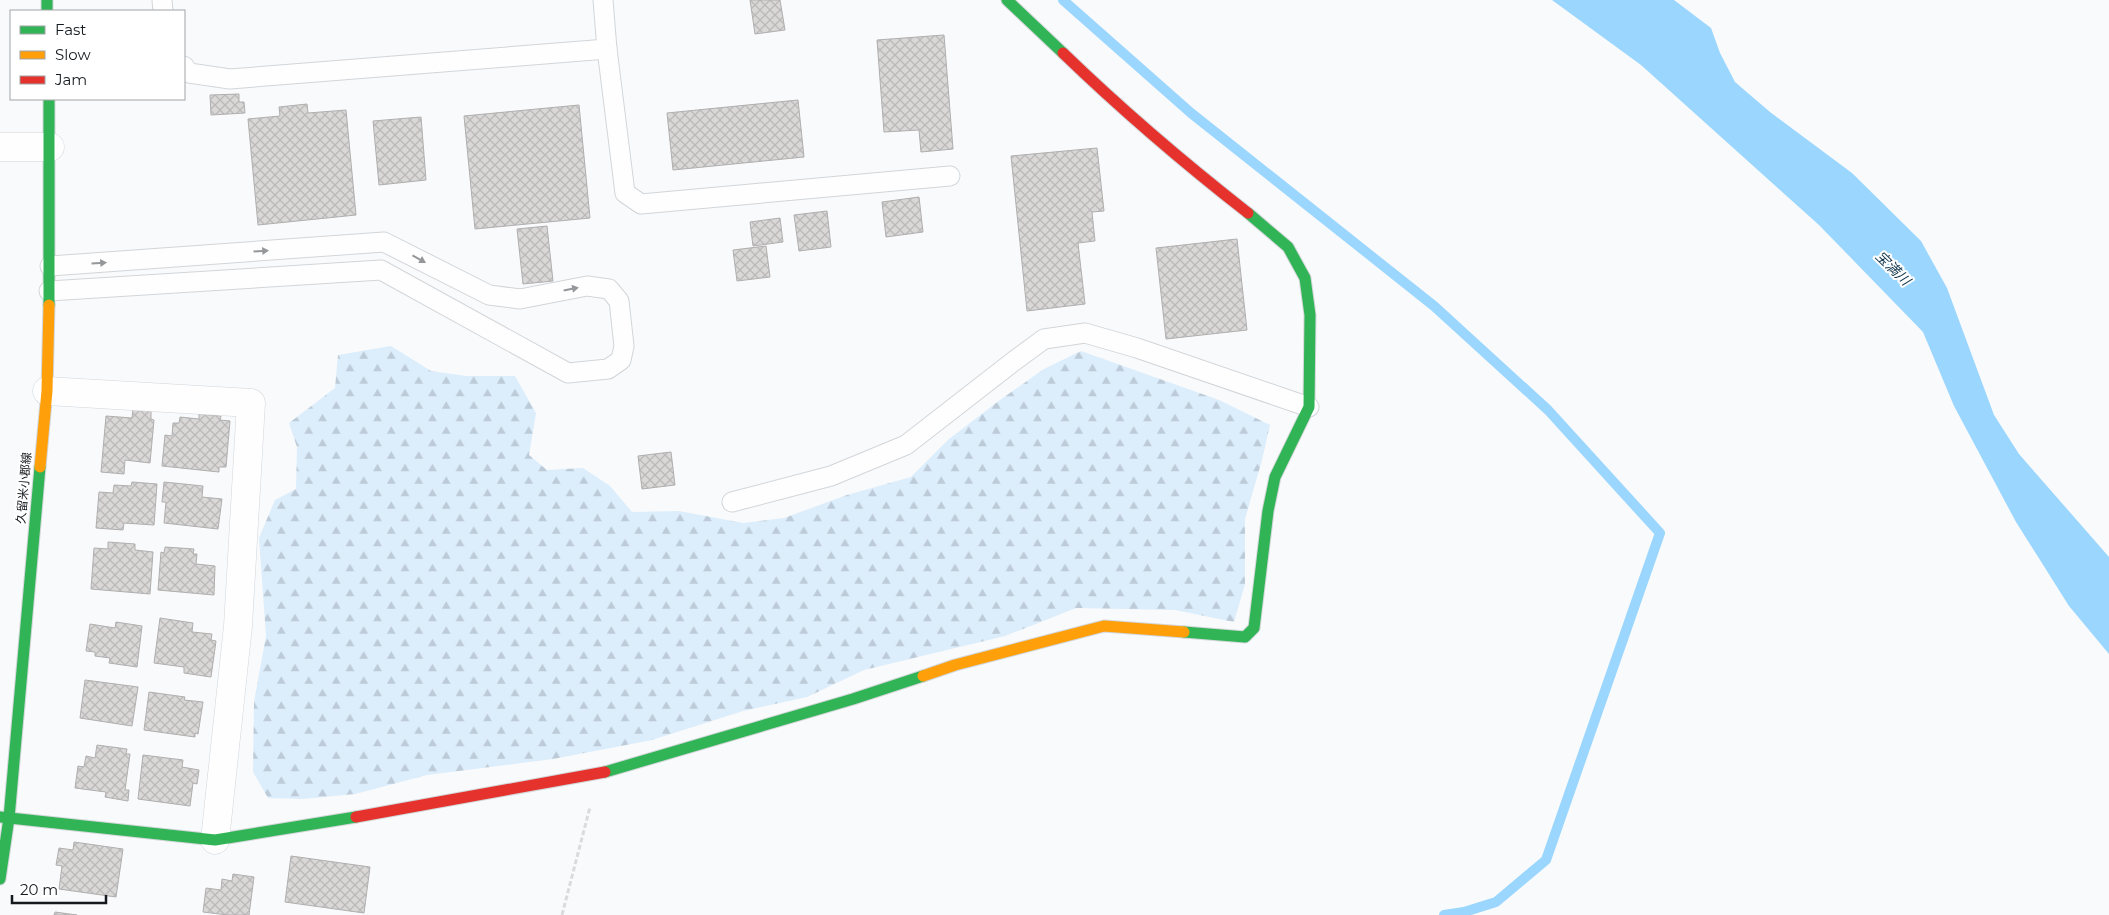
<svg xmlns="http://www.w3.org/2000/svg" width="2109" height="915" viewBox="0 0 2109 915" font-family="Montserrat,'Noto Sans JP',sans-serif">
	<defs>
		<pattern id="forest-firs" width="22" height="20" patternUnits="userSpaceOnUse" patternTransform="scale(1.25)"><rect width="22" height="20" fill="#dcedfb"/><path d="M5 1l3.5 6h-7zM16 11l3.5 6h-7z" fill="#bccbd7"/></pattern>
		<pattern id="building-cross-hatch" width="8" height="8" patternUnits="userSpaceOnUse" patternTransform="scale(1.25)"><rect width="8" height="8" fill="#dad7d7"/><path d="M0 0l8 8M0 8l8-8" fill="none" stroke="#bab8b8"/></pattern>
	</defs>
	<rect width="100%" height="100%" fill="#f8fafc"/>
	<polygon fill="url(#forest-firs)" points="391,346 431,371 466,376 515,376 536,413 529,455 547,470 583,468 610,486 632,512 679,511 743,523 784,518 847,495 911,477 949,439 1000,400 1044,369 1081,351 1219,400 1270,425 1262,460 1245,519 1245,584 1234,622 1175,610 1076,608 1005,636 864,670 807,697 743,711 652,740 553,759 427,775 355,794 303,799 268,798 253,772 254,702 266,636 259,538 275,500 296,489 297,447 289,423 335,388 338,355"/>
	<polygon fill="#9bd6fe" points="1552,0 1674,0 1711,28 1720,53 1735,82 1770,112 1852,173 1921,241 1947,288 1994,415 2019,454 2109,557 2109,654 2069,606 2016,522 1954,406 1923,332 1819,225 1641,65"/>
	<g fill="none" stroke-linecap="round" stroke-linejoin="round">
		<polyline stroke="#9bd6fe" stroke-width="10" points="1063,0 1191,113 1434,306 1548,410 1660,533 1546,860 1496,902 1464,912 1444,915"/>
	</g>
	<g fill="url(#building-cross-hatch)" stroke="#b0aeae">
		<polygon points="750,0 780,0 785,30 755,34"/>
		<polygon points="944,35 953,149 921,152 919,130 884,132 877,40"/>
		<polygon points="239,94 239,102 244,102 245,113 211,115 210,95"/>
		<polygon points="798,100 804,157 673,170 667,113"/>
		<polygon points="307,104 308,113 346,110 356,215 258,225 248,119 280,116 279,107"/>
		<polygon points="579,105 590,218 475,229 464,116"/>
		<polygon points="421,117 426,180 379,185 373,121"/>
		<polygon points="1097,148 1104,211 1092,212 1095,241 1078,243 1085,304 1027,311 1011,156"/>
		<polygon points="919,197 923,232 886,237 882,202"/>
		<polygon points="827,211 831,247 799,251 794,215"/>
		<polygon points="780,218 783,242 753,246 750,222"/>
		<polygon points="547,226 553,281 523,284 517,229"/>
		<polygon points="1237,239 1247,330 1166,339 1156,248"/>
		<polygon points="766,246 770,277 737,281 733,250"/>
		<polygon points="133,409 151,410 151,419 154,420 150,463 125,460 124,474 101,472 106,416 132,418"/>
		<polygon points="199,414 221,416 220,420 230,421 226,467 219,467 219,472 162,466 165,435 172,436 173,423 179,423 180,417 199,419"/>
		<polygon points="671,452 675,485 642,489 638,456"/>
		<polygon points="132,482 157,484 154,525 124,523 123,530 96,528 99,492 113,493 114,485 131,486"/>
		<polygon points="164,482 203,486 202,497 222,499 218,529 164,523 166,502 162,502"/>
		<polygon points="108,542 135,544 135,550 153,552 150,594 91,589 94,548 108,549"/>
		<polygon points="165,547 194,549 193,554 197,554 196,564 215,566 214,595 158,590 161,552 164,553"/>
		<polygon points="160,618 193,623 192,632 212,634 211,640 216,641 211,677 184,673 184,667 154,663"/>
		<polygon points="116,622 142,626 137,667 109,663 110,658 95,656 95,652 86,651 90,624 115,628"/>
		<polygon points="85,680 138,687 132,726 80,718"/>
		<polygon points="149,692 185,697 184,700 203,702 198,734 195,733 195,737 144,730"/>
		<polygon points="97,745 127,749 126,754 130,754 125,790 129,790 128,801 105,797 106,792 75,788 78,766 84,767 86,756 95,758"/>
		<polygon points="143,755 183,760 182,767 199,770 197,784 193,783 190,806 138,799"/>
		<polygon points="74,842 123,849 116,897 59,889 62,866 56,865 59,848 73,850"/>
		<polygon points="291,856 370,867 364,913 285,902"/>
		<polygon points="233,874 254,877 249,915 228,915 203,912 206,888 221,890 222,879 232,881"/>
		<polygon points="55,912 77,915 54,915"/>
	</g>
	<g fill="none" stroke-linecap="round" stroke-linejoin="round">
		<g stroke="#d2d6d9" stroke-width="21">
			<g id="lane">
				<polyline points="162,0 163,11"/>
				<polyline points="603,0 607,49 625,193 641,204 950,176"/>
				<polyline points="184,66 189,73 230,79 607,49"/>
				<polyline points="49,291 381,270 568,373 608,369 621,360 624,346 619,301 609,289 587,286 520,299 489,295 384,242 50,266"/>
				<polyline points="732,502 831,476 906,445 1014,361 1044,339 1085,333 1137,348 1309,407"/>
			</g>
		</g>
		<g stroke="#d2d6d9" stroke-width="29">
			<g id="street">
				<polyline points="0,147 50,147"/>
				<polyline points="47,391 251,403 238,626 215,840"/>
			</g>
		</g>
		<g stroke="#d2d6d9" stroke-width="13">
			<g id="fast">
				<polyline points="47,0 47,11"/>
				<polyline points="1007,0 1063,53"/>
				<polyline points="49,99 49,305"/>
				<polyline points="1184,632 1245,637 1254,628 1268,511 1275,477 1309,407 1310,315 1305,278 1288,247 1248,213"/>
				<polyline points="605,772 853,699 923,676"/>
				<polyline points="0,817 215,840 356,817"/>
				<polyline points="0,879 9,818 40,467"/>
			</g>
		</g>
		<g stroke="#d2d6d9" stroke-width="13">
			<g id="slow">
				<polyline points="40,467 47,391 49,305"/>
				<polyline points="923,676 955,665 1104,626 1184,632"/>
			</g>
		</g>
		<g stroke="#d2d6d9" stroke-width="13">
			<g id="jam">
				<path d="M 1063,53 C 1122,110 1184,163 1248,213"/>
				<polyline points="356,817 605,772"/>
			</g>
		</g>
		<polyline stroke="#d9dbdc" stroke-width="3" stroke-dasharray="5 2.5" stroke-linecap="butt" points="562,915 590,807"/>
		<use href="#lane" stroke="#fefeff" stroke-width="19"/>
		<use href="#street" stroke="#fefeff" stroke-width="28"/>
		<use href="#fast" stroke="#30b455" stroke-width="11"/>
		<use href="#slow" stroke="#ff9f0a" stroke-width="11"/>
		<use href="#jam" stroke="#e5322d" stroke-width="11"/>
	</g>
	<defs><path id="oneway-solid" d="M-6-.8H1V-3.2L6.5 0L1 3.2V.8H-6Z" transform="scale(1.25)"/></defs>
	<g fill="#95979a">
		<use href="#oneway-solid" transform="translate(261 251) rotate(-4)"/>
		<use href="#oneway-solid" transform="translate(419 259) rotate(29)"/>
		<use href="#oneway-solid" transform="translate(99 263) rotate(-4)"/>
		<use href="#oneway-solid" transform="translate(571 289) rotate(-11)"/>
	</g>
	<g text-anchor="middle" stroke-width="4" stroke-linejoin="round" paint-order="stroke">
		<g font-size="12" fill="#141a1e" stroke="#fff">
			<text transform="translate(24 488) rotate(-85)" y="4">久留米小郡線</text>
		</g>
		<g font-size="14" font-style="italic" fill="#12364d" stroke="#fff">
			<text transform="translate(1893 268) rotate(44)" y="5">宝満川</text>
		</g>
	</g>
	<rect x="10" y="10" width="175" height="90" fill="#ffffff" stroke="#a1a3a5"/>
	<rect x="20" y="26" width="25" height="8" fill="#30b455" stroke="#a1a3a5"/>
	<text x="55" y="35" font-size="15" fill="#141a1e">Fast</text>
	<rect x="20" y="51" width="25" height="8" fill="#ff9f0a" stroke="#a1a3a5"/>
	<text x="55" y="60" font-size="15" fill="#141a1e">Slow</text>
	<rect x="20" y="76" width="25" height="8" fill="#e5322d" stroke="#a1a3a5"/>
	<text x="55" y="85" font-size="15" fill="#141a1e">Jam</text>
	<path d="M12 895v8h94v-8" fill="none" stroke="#141a1e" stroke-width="2.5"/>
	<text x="20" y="895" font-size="15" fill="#141a1e" stroke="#ffffff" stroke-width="4" paint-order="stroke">20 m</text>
</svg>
